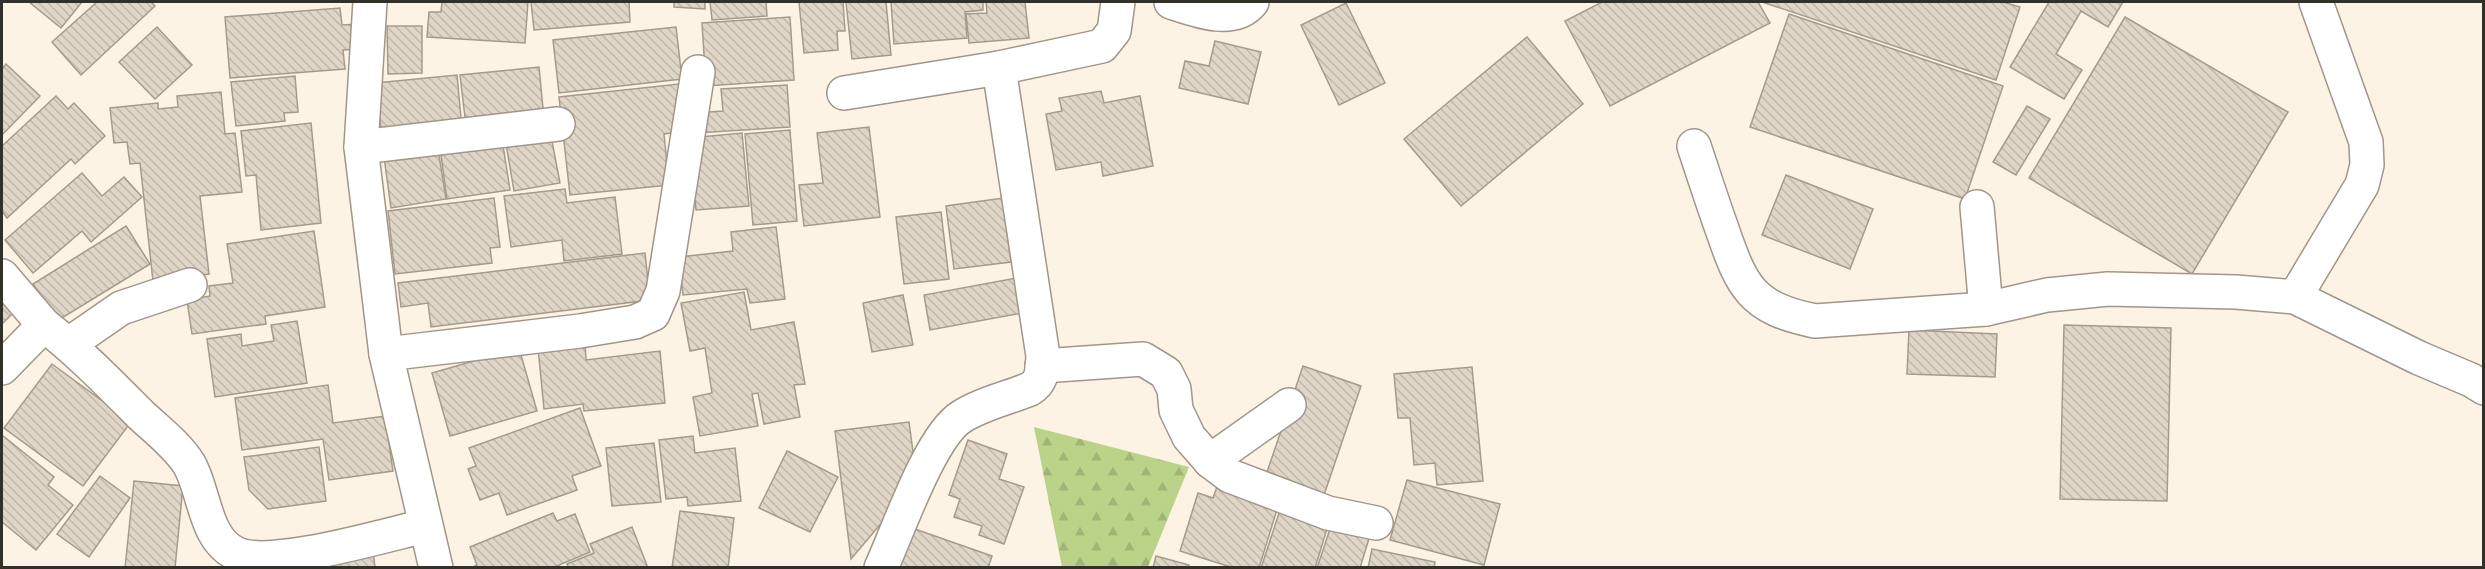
<svg xmlns="http://www.w3.org/2000/svg" width="2485" height="569" viewBox="0 0 2485 569" font-family="Jost,sans-serif">
	<defs>
		<pattern id="forest-firs" width="22" height="20" patternUnits="userSpaceOnUse" patternTransform="scale(1.5)"><rect width="22" height="20" fill="#bbd389"/><path d="M5 1l3.5 6h-7zM16 11l3.5 6h-7z" fill="#a1b576"/></pattern>
		<pattern id="building-back-hatch" width="6" height="6" patternUnits="userSpaceOnUse" patternTransform="scale(1.5)"><rect width="6" height="6" fill="#e0d6c7"/><path d="M-1 5l2 2M0 0l6 6M5-1l2 2" fill="none" stroke="#c1b8ab"/></pattern>
	</defs>
	<rect width="100%" height="100%" fill="#fdf3e4"/>
	<polygon fill="url(#forest-firs)" points="1034,427 1189,467 1148,567 1062,567"/>
	<g fill="url(#building-back-hatch)" stroke="#a49b8d" stroke-width="1.5">
		<polygon points="29,2 82,2 61,28"/>
		<polygon points="97,2 151,2 155,6 81,75 52,42"/>
		<polygon points="442,2 528,2 525,43 427,37 429,12 441,12"/>
		<polygon points="531,2 629,2 630,22 534,30"/>
		<polygon points="674,2 705,2 705,9 674,7"/>
		<polygon points="710,2 766,2 767,16 712,20"/>
		<polygon points="799,2 843,2 845,31 837,31 838,50 804,53"/>
		<polygon points="846,2 886,2 891,55 852,59"/>
		<polygon points="891,2 983,2 983,10 965,12 967,38 894,44"/>
		<polygon points="986,2 1025,2 1029,38 969,43 966,14 987,13"/>
		<polygon points="1602,2 1758,2 1770,23 1610,106 1565,21"/>
		<polygon points="1762,2 2003,2 2020,7 1996,80"/>
		<polygon points="2049,2 2123,2 2108,27 2081,11 2056,54 2082,70 2064,99 2010,67"/>
		<polygon points="1346,3 1385,83 1339,105 1301,25"/>
		<polygon points="340,8 342,25 359,24 361,49 343,50 345,69 230,78 225,17"/>
		<polygon points="1789,14 2003,86 1965,199 1750,127"/>
		<polygon points="790,17 794,80 706,86 702,23"/>
		<polygon points="2125,17 2288,112 2192,274 2029,178"/>
		<polygon points="387,26 422,26 422,73 388,74"/>
		<polygon points="157,27 192,65 155,99 119,62"/>
		<polygon points="676,27 682,79 559,93 553,40"/>
		<polygon points="1527,37 1583,104 1461,206 1404,139"/>
		<polygon points="1215,41 1261,52 1248,104 1179,88 1185,61 1209,66"/>
		<polygon points="6,64 40,96 2,135 2,69"/>
		<polygon points="539,67 544,119 466,126 460,75"/>
		<polygon points="457,75 462,129 382,137 376,83"/>
		<polygon points="295,76 298,112 284,113 285,121 236,126 231,82"/>
		<polygon points="679,84 685,131 664,134 669,185 570,195 559,97"/>
		<polygon points="787,85 790,127 696,133 695,113 723,111 721,89"/>
		<polygon points="1101,91 1104,103 1140,96 1153,166 1103,176 1101,162 1056,170 1046,114 1062,111 1059,98"/>
		<polygon points="221,92 225,134 235,133 242,192 200,196 209,274 153,281 140,163 130,164 127,142 114,143 110,108 158,103 158,109 178,107 177,96"/>
		<polygon points="56,96 68,109 74,103 105,136 75,164 71,159 7,218 2,211 2,146"/>
		<polygon points="2027,106 2050,119 2016,175 1993,162"/>
		<polygon points="311,123 321,223 261,230 256,175 246,176 241,131"/>
		<polygon points="869,127 880,217 804,226 799,185 823,183 817,133"/>
		<polygon points="790,130 797,221 753,225 745,134"/>
		<polygon points="550,131 560,183 514,191 505,138"/>
		<polygon points="742,133 749,206 696,210 690,138"/>
		<polygon points="502,139 510,190 447,199 440,148"/>
		<polygon points="438,149 446,199 391,208 384,157"/>
		<polygon points="82,173 102,196 124,177 142,197 91,242 82,231 33,273 5,240"/>
		<polygon points="1786,175 1873,209 1850,269 1762,235"/>
		<polygon points="565,189 567,203 615,197 622,254 564,261 562,240 511,247 504,196"/>
		<polygon points="494,198 500,247 490,248 492,263 395,274 388,211"/>
		<polygon points="1003,198 1011,262 954,269 946,206"/>
		<polygon points="941,212 949,279 904,284 896,217"/>
		<polygon points="126,226 150,264 57,321 33,284"/>
		<polygon points="776,227 785,299 750,303 747,289 683,295 679,257 733,251 731,232"/>
		<polygon points="314,231 325,307 265,316 266,324 192,334 187,300 210,296 209,286 233,283 227,244"/>
		<polygon points="645,253 650,300 431,327 428,303 401,307 398,283"/>
		<polygon points="1022,277 1028,312 930,330 924,295"/>
		<polygon points="744,292 751,330 794,322 805,384 794,385 800,417 764,424 758,393 752,394 758,426 700,436 693,397 712,393 705,348 690,351 681,303"/>
		<polygon points="903,295 913,345 872,352 863,303"/>
		<polygon points="2,297 15,311 2,324"/>
		<polygon points="297,321 307,383 215,397 207,339 241,334 242,346 274,341 271,325"/>
		<polygon points="2064,325 2171,328 2167,501 2060,499"/>
		<polygon points="1909,330 1997,334 1995,377 1907,374"/>
		<polygon points="585,343 586,360 660,351 665,403 584,411 583,404 544,409 538,348"/>
		<polygon points="519,348 537,411 450,436 432,373"/>
		<polygon points="52,364 131,422 83,486 4,428"/>
		<polygon points="1303,366 1361,386 1324,495 1266,475"/>
		<polygon points="1472,367 1483,481 1437,485 1435,463 1414,465 1410,418 1398,418 1394,374"/>
		<polygon points="328,385 333,423 385,416 393,471 329,480 323,439 242,450 235,398"/>
		<polygon points="580,408 601,466 572,476 577,490 507,515 499,493 480,500 468,469 476,466 469,448"/>
		<polygon points="909,422 917,481 851,559 835,431"/>
		<polygon points="2,435 54,477 48,485 73,505 36,550 2,522"/>
		<polygon points="693,436 695,453 735,448 741,501 688,506 687,497 666,499 659,440"/>
		<polygon points="968,440 1007,454 999,479 1024,487 1004,544 979,535 982,526 954,517 960,499 949,495"/>
		<polygon points="654,443 661,502 612,506 606,448"/>
		<polygon points="319,447 326,501 268,509 249,490 244,457"/>
		<polygon points="787,451 838,477 810,532 759,508"/>
		<polygon points="100,476 130,498 89,557 57,534"/>
		<polygon points="1407,480 1500,504 1484,565 1390,540"/>
		<polygon points="134,481 183,486 175,568 125,568"/>
		<polygon points="1218,484 1279,503 1259,568 1234,568 1180,551 1198,493 1213,498"/>
		<polygon points="1282,504 1330,519 1315,568 1261,568"/>
		<polygon points="680,511 734,518 728,568 672,568"/>
		<polygon points="553,513 557,521 575,514 590,552 552,568 471,568 477,565 470,547"/>
		<polygon points="1333,520 1371,532 1360,568 1317,568"/>
		<polygon points="632,527 648,568 569,568 567,564 594,553 590,544"/>
		<polygon points="912,528 992,556 988,568 898,568"/>
		<polygon points="1372,549 1435,562 1434,568 1368,568"/>
		<polygon points="373,550 375,568 294,568"/>
		<polygon points="1156,556 1189,565 1188,568 1153,568"/>
	</g>
	<g fill="none" stroke-linecap="round" stroke-linejoin="round">
		<g stroke="#a09789" stroke-width="36">
			<g id="minor">
				<polyline points="370,2 361,147 386,354 436,568"/>
				<path d="M 1171,2 C 1195,10 1233,25 1252,2"/>
				<polyline points="844,93 999,68"/>
				<path d="M 1694,146 C 1703,173 1712,201 1722,229 C 1742,287 1751,308 1815,321 L 1986,309 L 2047,295 L 2108,289 L 2236,292 L 2295,297 L 2419,358 L 2471,380 L 2484,388"/>
				<polyline points="361,147 558,124"/>
				<polyline points="1977,207 1986,309"/>
				<polyline points="2,276 44,325 2,368"/>
				<polyline points="2295,297 2362,185 2367,165 2366,142 2316,2"/>
				<path d="M 44,325 C 79,352 110,384 141,415 C 157,430 177,445 189,464 C 205,491 204,540 237,554 C 272,569 385,535 425,526"/>
				<polyline points="69,344 121,308 190,285"/>
				<polyline points="386,354 580,331 635,322 653,314 663,291 698,72"/>
				<polyline points="1042,366 1143,359 1166,373 1174,389 1176,410 1189,437 1210,461 1230,476 1328,513 1376,523"/>
				<polyline points="1210,461 1289,405"/>
				<path d="M 881,568 C 898,531 930,437 961,417 C 981,404 1008,398 1030,389 C 1043,381 1042,370 1043,356 L 999,68 L 1102,46 L 1114,31 L 1118,2"/>
			</g>
		</g>
		<use href="#minor" stroke="#fff" stroke-width="33"/>
	</g>
	<rect width="2485" height="569" fill="none" stroke="#332f29" stroke-width="6"/>
</svg>
